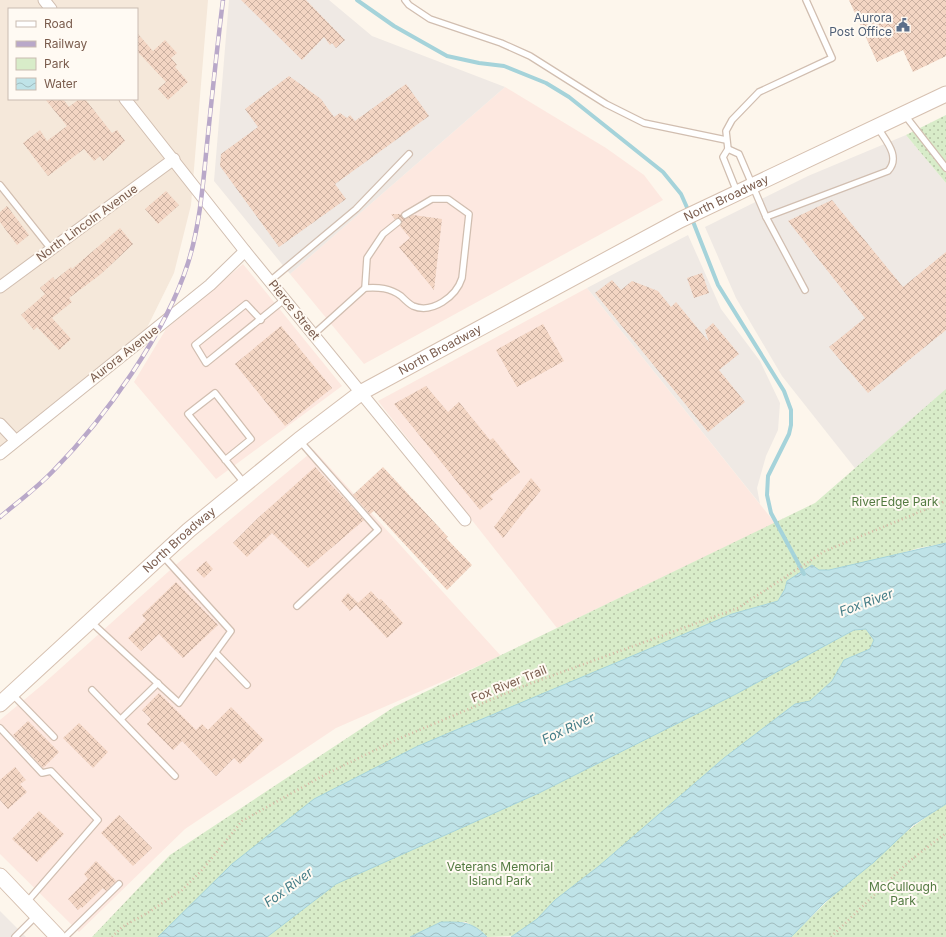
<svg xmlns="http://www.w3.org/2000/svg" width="946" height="937" viewBox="0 0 946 937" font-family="Inter,sans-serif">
	<defs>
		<pattern id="green-dots" width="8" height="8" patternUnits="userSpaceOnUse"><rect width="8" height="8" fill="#d8ecc9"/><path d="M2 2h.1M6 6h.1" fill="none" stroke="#b4c2a5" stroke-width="1.8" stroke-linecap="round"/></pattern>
		<pattern id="water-waves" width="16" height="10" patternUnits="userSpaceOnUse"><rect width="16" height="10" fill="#bfe3e8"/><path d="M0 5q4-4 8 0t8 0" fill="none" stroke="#a0bbbe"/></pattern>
		<pattern id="building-cross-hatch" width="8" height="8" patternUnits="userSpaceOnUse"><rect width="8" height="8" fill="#f3d5c3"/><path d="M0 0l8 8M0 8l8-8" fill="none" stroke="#cab0a1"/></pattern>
	</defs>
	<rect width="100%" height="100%" fill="#fdf6ec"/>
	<path fill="#f5e8da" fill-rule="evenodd" d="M 0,0 L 208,0 L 191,205 L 174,273 L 136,350 L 0,458 ZM 9,9 L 137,9 L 137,99 L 9,99 Z"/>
	<g fill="#fde8e0">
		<polygon points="505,87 606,148 644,175 663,200 364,364 290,274"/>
		<polygon points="243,264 342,386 216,479 134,382 166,329"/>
		<polygon points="587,288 775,523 557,628 378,401"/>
		<polygon points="314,450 501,656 336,728 185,829 79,932 0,854 0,720 42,685 178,563"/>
	</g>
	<g fill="#efe9e4">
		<polygon points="229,0 329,0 372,36 505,87 290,274 214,181"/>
		<polygon points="906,135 946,183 946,396 858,472 782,376 736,298 705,227 808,176"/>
		<polygon points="688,235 721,309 760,361 780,403 778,430 766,456 757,488 760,504 587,288"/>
		<polygon points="0,911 26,937 0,937"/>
	</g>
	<g fill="url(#green-dots)">
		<polygon points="946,115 946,183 906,135"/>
		<polygon points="946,389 946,543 919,548 870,562 829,570 819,570 785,589 778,601 732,614 163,937 92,937 170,855 394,707 815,503"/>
		<polygon points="866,629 874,640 870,649 844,660 832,681 810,701 795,704 724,758 599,866 555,900 537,919 515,936 487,937 480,930 466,922 441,922 410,937 267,937 336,884 539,793 736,694 854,630"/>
		<path d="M 946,804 L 946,937 L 791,937 C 839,889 889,840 946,804 Z"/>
	</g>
	<g fill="url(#water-waves)" stroke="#a5d3da">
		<polygon points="946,543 946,804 913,825 874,862 825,902 791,937 511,937 537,919 555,900 599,866 724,758 795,704 810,701 832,681 844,660 870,649 874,640 866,629 854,630 736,694 539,793 336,884 267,937 158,937 232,864 314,799 418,746 732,614 778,601 785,589 787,581 812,565 819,570 829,570"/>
		<path d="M 441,922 C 461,922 472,921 487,937 L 410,937 Z"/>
	</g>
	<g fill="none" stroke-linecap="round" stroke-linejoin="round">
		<g stroke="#a5d3da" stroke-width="4">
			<polyline points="357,0 394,26 447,56 479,63 504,66 546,83 569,97 663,172 681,194 689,212"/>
			<polyline points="692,219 718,285 784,391 791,410 791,425 789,434 768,476 767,495 771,513 804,574"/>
		</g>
	</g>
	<g fill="url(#building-cross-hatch)">
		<polygon points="241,0 306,0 345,40 336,48 332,43 330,45 324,37 302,60"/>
		<polygon points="849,0 946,0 946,56 913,72 903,50 877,62"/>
		<polygon points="137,33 153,51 165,40 177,53 171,58 177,65 175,67 188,82 168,100 158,89 166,82 137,51"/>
		<polygon points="289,76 321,99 334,117 340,113 347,118 350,115 355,121 406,84 429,116 335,184 346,199 279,247 220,166 221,154 258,127 245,109"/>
		<polygon points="45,99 63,99 69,107 79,99 85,99 112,133 117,130 125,141 103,161 100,156 94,161 84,149 48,176 23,143 40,130 47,141 67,126"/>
		<polygon points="166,191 179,205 158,224 145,209"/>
		<polygon points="832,200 903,287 946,252 946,330 868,393 829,347 865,318 788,221"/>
		<polygon points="7,206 29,235 17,245 0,222 0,212"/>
		<polygon points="391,214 401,214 405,219 413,215 442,219 434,290 399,247 410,238 400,226 402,222 401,219 395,219"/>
		<polygon points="120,228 133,244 101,274 69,298 72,302 52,318 71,339 59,350 37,327 34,330 21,315 45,294 40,288 53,277 55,280 71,267 72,269"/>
		<polygon points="702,273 709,293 694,298 687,278"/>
		<polygon points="612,280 621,290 632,281 658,291 671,307 676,302 709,342 705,330 713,323 739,354 719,370 745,402 708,432 595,293"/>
		<polygon points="543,324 564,361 517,387 496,350"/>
		<polygon points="281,326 332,388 285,426 235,364"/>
		<polygon points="426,386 448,412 459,402 490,440 493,438 520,472 490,496 493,499 480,510 394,404"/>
		<polygon points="315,467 364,520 308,568 272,533 247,557 233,543 258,518"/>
		<polygon points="383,467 448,537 446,538 472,565 447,590 374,511 370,514 353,495"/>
		<polygon points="531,478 541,490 503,538 494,527"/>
		<polygon points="206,561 213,569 204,578 196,570"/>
		<polygon points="176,582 218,625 183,658 159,634 141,651 128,638 146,620 142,615"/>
		<polygon points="371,591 379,600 381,599 403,623 387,638 356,605 350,611 341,601 348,593 358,603"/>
		<polygon points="159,693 196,730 202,724 208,730 231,707 264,740 240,764 234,758 216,776 182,741 173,750 147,724 151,719 142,710"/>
		<polygon points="28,721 59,752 43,768 13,735"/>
		<polygon points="79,723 108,752 93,768 63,738"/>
		<polygon points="15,767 26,780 20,784 27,792 8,809 0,800 0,780"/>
		<polygon points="39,811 64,834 37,862 12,839"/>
		<polygon points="119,815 152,848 133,866 101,833"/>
		<polygon points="96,861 116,881 106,891 103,888 82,908 81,907 78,910 68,899 88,879 84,874"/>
	</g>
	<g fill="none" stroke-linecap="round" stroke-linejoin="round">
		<g stroke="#d1beb0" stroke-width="8">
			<g id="lane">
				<polyline points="405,0 409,5 430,19 501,43 530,56 606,104 644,123 726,140"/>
				<polyline points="904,114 946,168"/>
				<polyline points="728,149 739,154 766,217"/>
				<polyline points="0,185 51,249"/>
				<polyline points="737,192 723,157 728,149 726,131 732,120 759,92 832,58 806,0"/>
				<polyline points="270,281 356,209 409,154"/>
				<path d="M 365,288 C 379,287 390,288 401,296 C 404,299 409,304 413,306 C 432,314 456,297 462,278 L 469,214 L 448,199 L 432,199 L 405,215"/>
				<path d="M 805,290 L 766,217 L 888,171 C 901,157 886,141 878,128"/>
				<polyline points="261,320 246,304 195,345 206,363 285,299"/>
				<polyline points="314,334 365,288 367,258 383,234 398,222"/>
				<polyline points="225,460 251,439 215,393 188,414 245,484"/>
				<polyline points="297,606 378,530 299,440"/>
				<polyline points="91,622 179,703 231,631 162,555"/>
				<polyline points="216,653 247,685"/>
				<polyline points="92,690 175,776"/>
				<polyline points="12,694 54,737"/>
				<polyline points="121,719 158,683"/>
				<polyline points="0,728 42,773 51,771 98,820 26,903"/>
				<polyline points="15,937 36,916"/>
				<polyline points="65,937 119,884"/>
			</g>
		</g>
		<g stroke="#d1beb0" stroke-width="13">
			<g id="street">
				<polyline points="44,0 51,9"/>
				<polyline points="125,99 245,251 465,520"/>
				<polyline points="0,287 174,159"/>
				<polyline points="0,424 15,440"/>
				<polyline points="0,454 210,285 245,251"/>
			</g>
		</g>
		<g stroke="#d6c0b0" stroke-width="17">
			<g id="secondary">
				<path id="s1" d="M 0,704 L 189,530 L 299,440 L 362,392 L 680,220 L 946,94"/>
				<polyline points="0,876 58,937"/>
			</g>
		</g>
		<g stroke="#d9b8a5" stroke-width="2.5" stroke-dasharray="1 3" stroke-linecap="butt">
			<polyline points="112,937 122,927 149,912 182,890 203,869 242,821 326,774 398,739 521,687 738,608 825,551 946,501"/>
			<polyline points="831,937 907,863 946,833"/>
		</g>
		<use href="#lane" stroke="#fff" stroke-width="5.5"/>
		<use href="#street" stroke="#fff" stroke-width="11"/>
		<use href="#secondary" stroke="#fff" stroke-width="15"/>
		<g stroke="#b9a8c9" stroke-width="4.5">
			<path id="rail" d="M 0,517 C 18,502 38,487 54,470 C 105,418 166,333 188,263 C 200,225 203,184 207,144 C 212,96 217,48 223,0"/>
		</g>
		<use href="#rail" stroke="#fffaf3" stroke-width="3" stroke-dasharray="9" stroke-linecap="butt"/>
	</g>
	<defs>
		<g id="civic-bare" transform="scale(1.08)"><path d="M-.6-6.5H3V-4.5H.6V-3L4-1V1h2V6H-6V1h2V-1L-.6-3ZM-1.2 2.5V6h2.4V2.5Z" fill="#5c6f8a" stroke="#fffaf3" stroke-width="2.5" paint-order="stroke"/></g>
	</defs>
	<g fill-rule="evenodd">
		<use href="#civic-bare" x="903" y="25"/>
	</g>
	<g text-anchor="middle" stroke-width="4" stroke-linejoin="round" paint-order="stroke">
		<g font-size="12" fill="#4e5e75" stroke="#fffaf3" text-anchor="end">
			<text x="892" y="22">Aurora<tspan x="892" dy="14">Post Office</tspan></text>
		</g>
		<g font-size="12" fill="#7a5c4d" stroke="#fffaf3">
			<text dy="4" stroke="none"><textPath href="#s1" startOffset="891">North Broadway</textPath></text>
			<text transform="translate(87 223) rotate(-36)" y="4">North Lincoln Avenue</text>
			<text transform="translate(294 310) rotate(51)" y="4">Pierce Street</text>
			<text dy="4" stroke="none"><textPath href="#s1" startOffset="567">North Broadway</textPath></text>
			<text transform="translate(124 354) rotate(-38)" y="4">Aurora Avenue</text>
			<text dy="4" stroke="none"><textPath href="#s1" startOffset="243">North Broadway</textPath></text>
			<text transform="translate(509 684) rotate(-22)" y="4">Fox River Trail</text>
		</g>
		<g font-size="12" fill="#537a41" stroke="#fffaf3">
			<text x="895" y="506">RiverEdge Park</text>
			<text x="500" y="871">Veterans Memorial<tspan x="500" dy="14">Island Park</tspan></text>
			<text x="903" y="891">McCullough<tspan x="903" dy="14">Park</tspan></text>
		</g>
		<g font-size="13" font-style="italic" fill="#437c86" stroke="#fffaf3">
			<text transform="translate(866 602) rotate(-20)" y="5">Fox River</text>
			<text transform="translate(568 728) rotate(-25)" y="5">Fox River</text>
			<text transform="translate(288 887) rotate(-36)" y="5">Fox River</text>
		</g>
	</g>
	<rect x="8" y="8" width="130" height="92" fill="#fffaf3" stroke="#cabbb1"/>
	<rect x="16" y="21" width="20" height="6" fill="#ffffff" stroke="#cabbb1"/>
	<text x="44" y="28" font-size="12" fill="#7a5c4d">Road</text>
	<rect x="16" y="41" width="20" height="6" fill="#b9a8c9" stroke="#cabbb1"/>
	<text x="44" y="48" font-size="12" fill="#7a5c4d">Railway</text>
	<rect x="16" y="58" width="20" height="12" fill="#d8ecc9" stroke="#cabbb1"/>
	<text x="44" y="68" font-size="12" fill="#7a5c4d">Park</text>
	<rect x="16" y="78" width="20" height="12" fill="url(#water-waves)" stroke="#cabbb1"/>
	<text x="44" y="88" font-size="12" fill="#7a5c4d">Water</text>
</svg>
